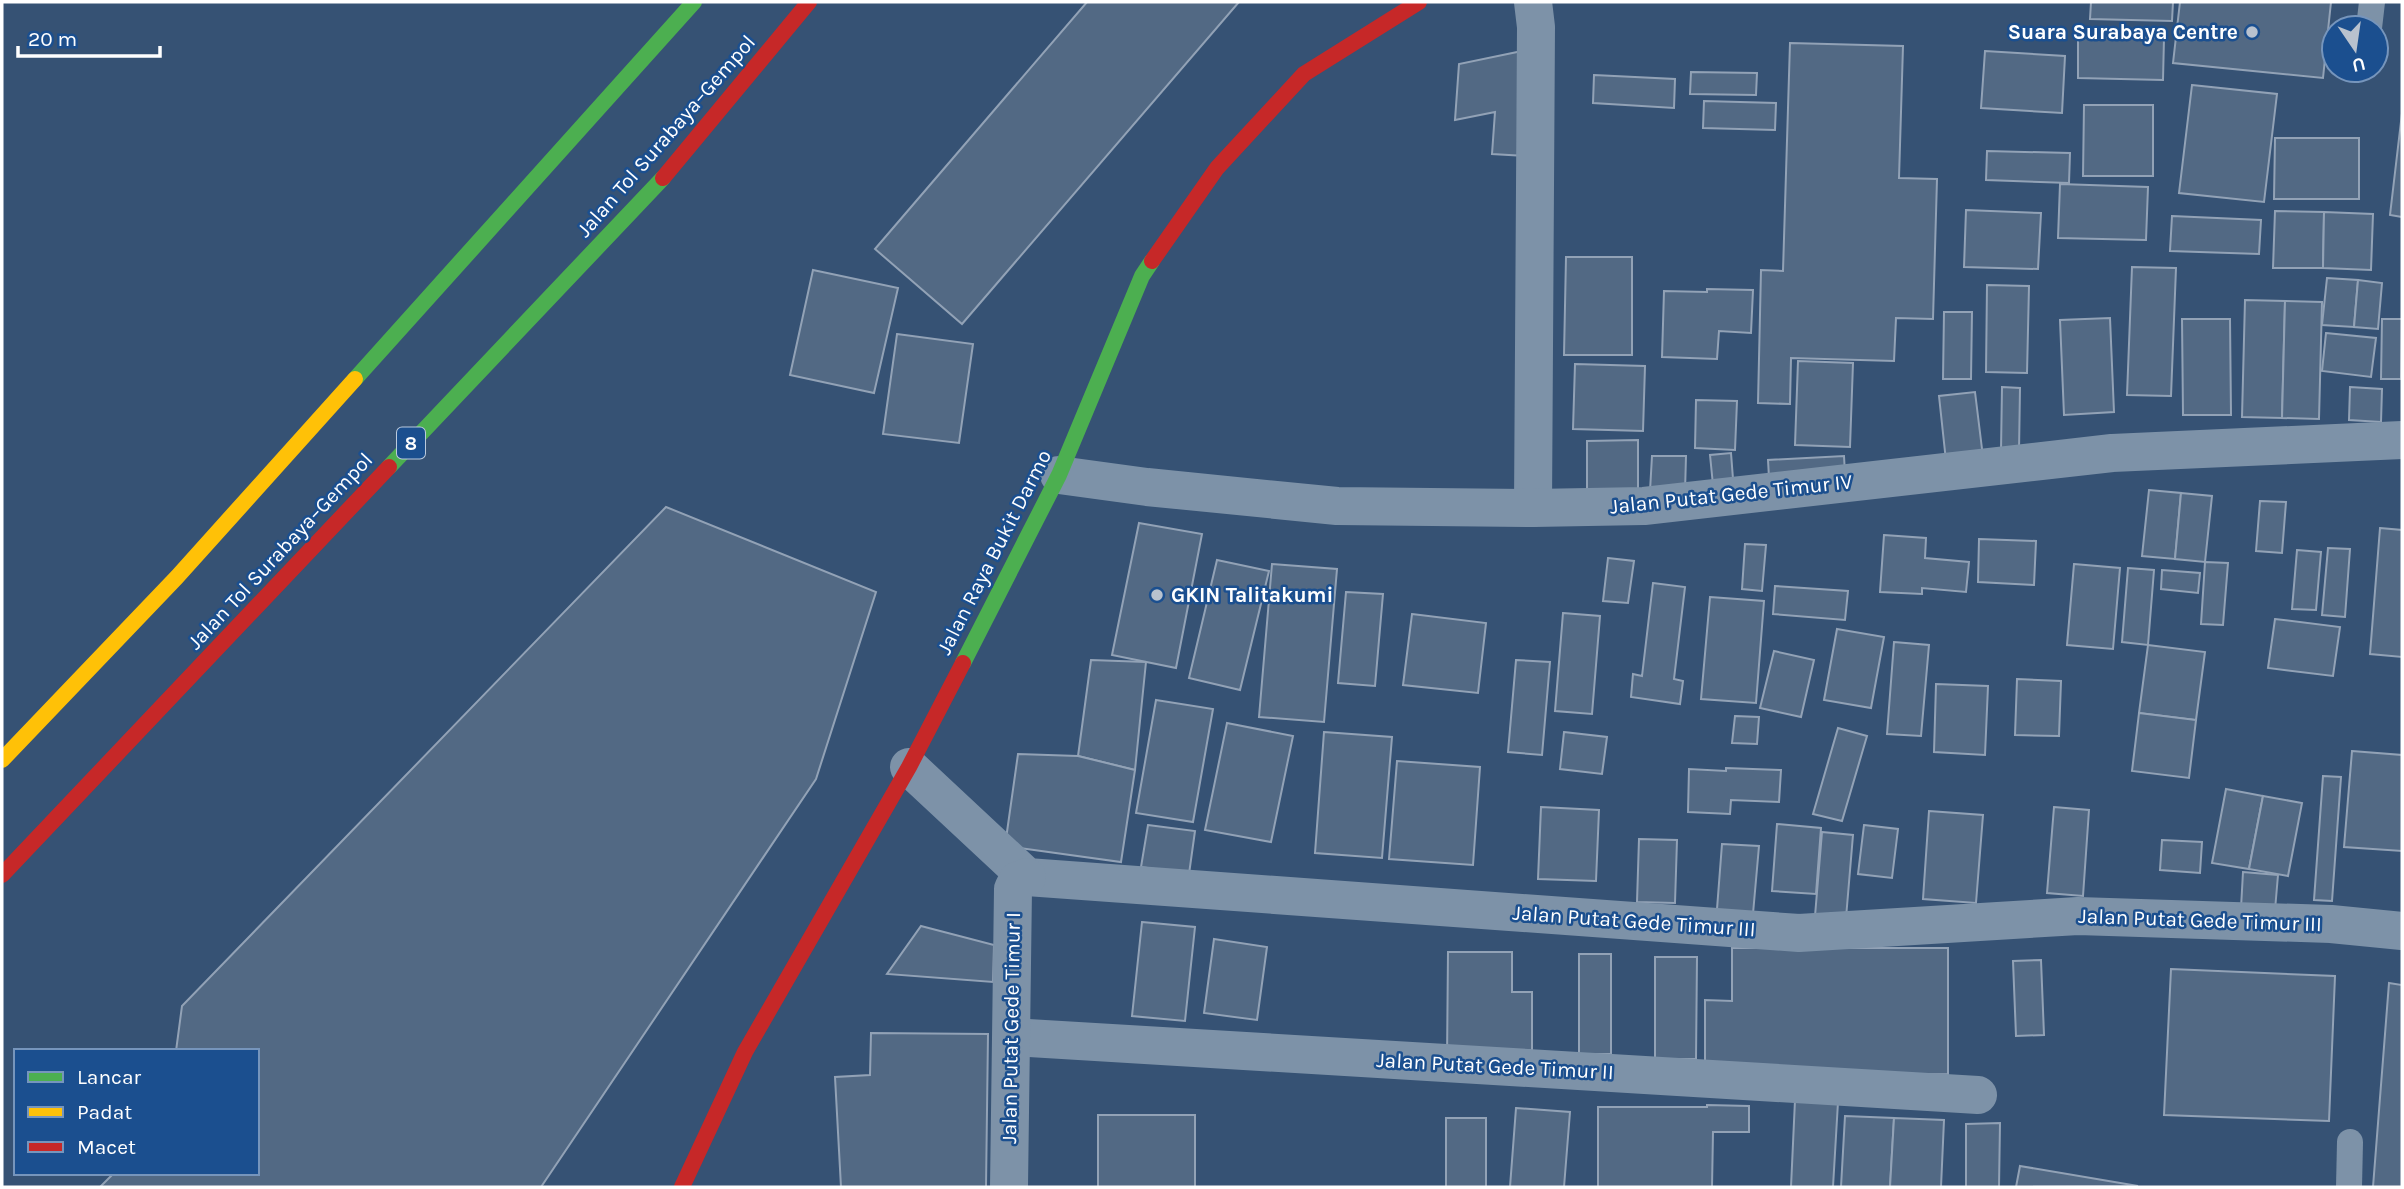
<svg xmlns="http://www.w3.org/2000/svg" width="2404" height="1189" viewBox="0 0 2404 1189" font-family="Karla,sans-serif">
	<rect width="100%" height="100%" fill="#365274"/>
	<g fill="#526984" stroke="#92a2b6" stroke-width="2">
		<polygon points="1087,2 1239,2 962,324 875,249"/>
		<polygon points="2091,2 2173,2 2172,21 2090,19"/>
		<polygon points="2180,2 2331,2 2323,78 2173,63"/>
		<polygon points="2078,36 2164,38 2163,80 2078,78"/>
		<polygon points="1790,43 1903,46 1899,178 1937,179 1933,319 1896,318 1894,361 1791,358 1790,404 1758,403 1761,270 1783,271"/>
		<polygon points="1522,51 1528,156 1492,154 1495,112 1455,120 1459,64"/>
		<polygon points="1985,51 2065,56 2062,113 1981,108"/>
		<polygon points="1691,72 1757,73 1756,95 1690,94"/>
		<polygon points="1594,75 1675,79 1674,108 1593,103"/>
		<polygon points="2192,85 2277,94 2264,202 2179,193"/>
		<polygon points="1704,101 1776,103 1775,130 1703,128"/>
		<polygon points="2084,105 2153,105 2153,176 2083,176"/>
		<polygon points="2402,113 2402,217 2390,215"/>
		<polygon points="2275,138 2359,138 2359,199 2274,199"/>
		<polygon points="1987,151 2070,153 2069,183 1986,180"/>
		<polygon points="2060,184 2148,187 2146,240 2058,238"/>
		<polygon points="1966,210 2041,213 2038,269 1964,267"/>
		<polygon points="2275,211 2324,212 2323,268 2273,268"/>
		<polygon points="2324,212 2373,214 2371,270 2323,268"/>
		<polygon points="2172,216 2261,220 2259,254 2170,251"/>
		<polygon points="1566,257 1632,257 1632,355 1564,355"/>
		<polygon points="2132,267 2176,268 2171,396 2127,395"/>
		<polygon points="813,270 898,288 874,393 790,375"/>
		<polygon points="2327,278 2358,280 2354,327 2322,325"/>
		<polygon points="2358,280 2382,283 2378,329 2354,327"/>
		<polygon points="1987,285 2029,286 2027,373 1986,372"/>
		<polygon points="1707,289 1753,290 1751,333 1719,331 1717,359 1662,357 1664,291 1707,292"/>
		<polygon points="2245,300 2285,301 2282,418 2242,417"/>
		<polygon points="2285,301 2322,302 2319,419 2282,418"/>
		<polygon points="1944,312 1972,312 1971,379 1943,379"/>
		<polygon points="2110,318 2114,412 2064,415 2060,320"/>
		<polygon points="2182,319 2230,319 2231,415 2183,415"/>
		<polygon points="2382,319 2402,319 2401,379 2381,379"/>
		<polygon points="2326,333 2376,338 2371,377 2322,371"/>
		<polygon points="897,334 973,344 959,443 883,434"/>
		<polygon points="1798,361 1853,363 1850,447 1795,445"/>
		<polygon points="1575,364 1645,366 1643,431 1573,429"/>
		<polygon points="2002,387 2020,388 2019,451 2001,451"/>
		<polygon points="2350,387 2382,389 2381,422 2349,420"/>
		<polygon points="1975,392 1983,457 1946,461 1939,396"/>
		<polygon points="1696,400 1737,401 1735,450 1695,448"/>
		<polygon points="1638,440 1638,494 1587,494 1587,441"/>
		<polygon points="1731,453 1734,492 1714,495 1710,455"/>
		<polygon points="1652,456 1686,456 1685,492 1650,491"/>
		<polygon points="1844,456 1845,474 1769,478 1768,460"/>
		<polygon points="2149,490 2181,493 2175,559 2142,556"/>
		<polygon points="2181,493 2212,496 2205,562 2175,559"/>
		<polygon points="2260,501 2286,502 2282,553 2256,551"/>
		<polygon points="666,507 876,592 816,779 541,1187 100,1187 114,1173 257,1173 257,1051 176,1051 182,1006"/>
		<polygon points="1139,523 1202,534 1176,668 1112,655"/>
		<polygon points="2380,528 2402,530 2402,657 2370,654"/>
		<polygon points="1884,535 1926,538 1925,558 1969,562 1966,592 1922,588 1922,594 1880,592"/>
		<polygon points="1979,539 2036,541 2034,585 1978,582"/>
		<polygon points="1745,544 1766,545 1762,591 1742,589"/>
		<polygon points="2328,548 2350,549 2345,617 2322,615"/>
		<polygon points="2297,550 2321,552 2316,610 2292,609"/>
		<polygon points="1608,558 1634,561 1628,603 1603,601"/>
		<polygon points="1217,560 1269,571 1240,690 1189,678"/>
		<polygon points="2205,562 2228,563 2223,625 2201,624"/>
		<polygon points="1272,564 1337,569 1324,722 1259,717"/>
		<polygon points="2074,564 2120,568 2113,649 2067,645"/>
		<polygon points="2128,568 2154,570 2148,645 2122,642"/>
		<polygon points="2162,570 2200,573 2198,593 2161,589"/>
		<polygon points="1653,583 1685,587 1674,679 1683,681 1680,704 1631,697 1633,674 1642,676"/>
		<polygon points="1775,586 1848,591 1845,620 1773,614"/>
		<polygon points="1346,592 1383,594 1375,686 1338,683"/>
		<polygon points="1710,597 1764,601 1756,703 1701,699"/>
		<polygon points="1563,613 1600,616 1592,714 1555,711"/>
		<polygon points="1412,614 1486,623 1478,693 1403,685"/>
		<polygon points="2275,619 2340,627 2333,676 2268,668"/>
		<polygon points="1837,629 1884,637 1871,708 1824,700"/>
		<polygon points="1894,642 1929,645 1921,736 1887,734"/>
		<polygon points="2148,645 2205,652 2196,720 2139,713"/>
		<polygon points="1774,651 1814,660 1801,717 1760,708"/>
		<polygon points="1091,660 1146,662 1135,770 1078,756"/>
		<polygon points="1516,660 1550,662 1542,755 1508,752"/>
		<polygon points="2017,679 2061,681 2059,736 2015,735"/>
		<polygon points="1936,684 1988,686 1985,755 1934,752"/>
		<polygon points="1156,700 1213,709 1193,822 1136,813"/>
		<polygon points="2139,713 2196,720 2189,778 2132,771"/>
		<polygon points="1735,716 1759,717 1757,744 1732,743"/>
		<polygon points="1227,723 1293,736 1271,842 1205,830"/>
		<polygon points="1838,728 1867,736 1842,821 1813,814"/>
		<polygon points="1324,732 1392,737 1382,858 1315,853"/>
		<polygon points="1564,732 1607,737 1602,774 1560,769"/>
		<polygon points="2352,751 2402,755 2402,851 2344,847"/>
		<polygon points="1018,754 1078,756 1135,770 1121,862 1005,846"/>
		<polygon points="1397,761 1480,767 1473,865 1389,859"/>
		<polygon points="1726,768 1781,770 1779,802 1731,800 1730,814 1688,812 1689,769 1726,771"/>
		<polygon points="2323,776 2341,777 2332,901 2314,900"/>
		<polygon points="2226,789 2263,796 2249,869 2212,863"/>
		<polygon points="2263,796 2302,803 2288,876 2249,869"/>
		<polygon points="1541,807 1599,810 1596,881 1538,879"/>
		<polygon points="2054,807 2089,810 2083,896 2047,893"/>
		<polygon points="1929,811 1983,815 1976,903 1923,899"/>
		<polygon points="1777,824 1821,828 1816,894 1772,891"/>
		<polygon points="1148,825 1195,831 1189,874 1141,867"/>
		<polygon points="1864,825 1898,829 1892,878 1858,874"/>
		<polygon points="1822,832 1853,835 1846,918 1815,916"/>
		<polygon points="1639,839 1677,840 1675,903 1637,902"/>
		<polygon points="2162,840 2202,842 2200,873 2160,870"/>
		<polygon points="1722,844 1759,846 1752,925 1716,922"/>
		<polygon points="2243,872 2278,875 2275,910 2241,908"/>
		<polygon points="1142,922 1195,927 1185,1021 1132,1016"/>
		<polygon points="921,926 994,945 993,982 887,974"/>
		<polygon points="1214,939 1267,947 1257,1020 1204,1013"/>
		<polygon points="1732,948 1948,948 1948,1074 1705,1076 1705,1000 1732,1001"/>
		<polygon points="1448,952 1512,952 1512,992 1532,992 1532,1050 1447,1060"/>
		<rect x="1579" y="954" width="32" height="100"/>
		<polygon points="1655,957 1697,957 1696,1059 1655,1059"/>
		<polygon points="2041,960 2044,1035 2016,1036 2013,961"/>
		<polygon points="2171,969 2335,976 2329,1121 2164,1115"/>
		<polygon points="2389,983 2402,985 2402,1187 2373,1187"/>
		<polygon points="871,1033 988,1034 986,1187 841,1187 835,1077 870,1075"/>
		<polygon points="1795,1100 1838,1102 1833,1187 1791,1187"/>
		<polygon points="1707,1105 1749,1106 1749,1132 1713,1132 1712,1187 1598,1187 1598,1107 1707,1107"/>
		<polygon points="1516,1108 1570,1112 1564,1187 1510,1187"/>
		<rect x="1098" y="1115" width="97" height="72"/>
		<polygon points="1845,1116 1894,1118 1890,1187 1841,1187"/>
		<rect x="1446" y="1118" width="40" height="69"/>
		<polygon points="1894,1118 1944,1120 1941,1187 1890,1187"/>
		<polygon points="2000,1123 1999,1187 1966,1187 1966,1124"/>
		<polygon points="2020,1166 2138,1186 2016,1187"/>
	</g>
	<g fill="none" stroke-linecap="round" stroke-linejoin="round">
		<g stroke="#7d92a8" stroke-width="26">
			<polyline points="2369,28 2372,2"/>
			<polyline points="2349,1187 2350,1142"/>
		</g>
		<g stroke="#7d92a8" stroke-width="38">
			<polyline points="1533,2 1536,27 1533,508"/>
			<polyline points="1059,475 1147,487 1337,506 1533,508 1644,506 2112,453 2402,440"/>
			<polyline points="909,767 1027,877 1799,933 2078,916 2331,924 2402,931"/>
			<polyline points="1012,1037 1978,1095"/>
			<polyline points="1009,1187 1013,889 1017,881 1027,877"/>
		</g>
		<g stroke="#4caf50" stroke-width="16">
			<polyline points="355,379 694,2"/>
			<polyline points="389,467 663,178"/>
			<polyline points="963,663 1059,475 1142,276 1152,261"/>
		</g>
		<polyline stroke="#ffc107" stroke-width="16" points="2,760 177,577 355,379"/>
		<g stroke="#c62828" stroke-width="16">
			<polyline points="663,178 809,2"/>
			<polyline points="1152,261 1217,168 1304,74 1419,2"/>
			<polyline points="2,875 389,467"/>
			<polyline points="682,1187 745,1052 909,767 963,663"/>
		</g>
	</g>
	<g fill="#b9c2ce" stroke="#1b4f8f" stroke-width="2.5">
		<circle cx="2252" cy="32" r="7"/>
		<circle cx="1157" cy="595" r="7"/>
	</g>
	<g text-anchor="middle" stroke-width="5" stroke-linejoin="round" paint-order="stroke">
		<rect fill="#1b4f8f" stroke="#bbcadd" stroke-width="2" x="397" y="427.5" width="28" height="31" rx="5"/>
		<g font-size="19" font-weight="bold" fill="#fff">
			<text x="411" y="450">8</text>
		</g>
		<g font-size="21" font-weight="bold" fill="#fff" stroke="#1b4f8f" text-anchor="end">
			<text x="2238" y="39">Suara Surabaya Centre</text>
			<text x="1171" y="602" text-anchor="start">GKIN Talitakumi</text>
		</g>
		<g font-size="21" fill="#fff" stroke="#1b4f8f">
			<text transform="translate(666 136) rotate(-49)" y="7">Jalan Tol Surabaya–Gempol</text>
			<text transform="translate(1731 494) rotate(-6)" y="7">Jalan Putat Gede Timur IV</text>
			<text transform="translate(280 551) rotate(-47)" y="7">Jalan Tol Surabaya–Gempol</text>
			<text transform="translate(994 552) rotate(-63)" y="7">Jalan Raya Bukit Darmo</text>
			<text transform="translate(2200 920) rotate(2)" y="7">Jalan Putat Gede Timur III</text>
			<text transform="translate(1634 921) rotate(4)" y="7">Jalan Putat Gede Timur III</text>
			<text transform="translate(1011 1028) rotate(-89)" y="7">Jalan Putat Gede Timur I</text>
			<text transform="translate(1495 1066) rotate(3)" y="7">Jalan Putat Gede Timur II</text>
		</g>
	</g>
	<rect width="2404" height="1189" fill="none" stroke="#ffffff" stroke-width="7"/>
	<rect x="14" y="1049" width="245" height="126" fill="#1b4f8f" stroke="#7695bc" stroke-width="2"/>
	<rect x="28" y="1072" width="35" height="10" fill="#4caf50" stroke="#7695bc" stroke-width="2"/>
	<text x="77" y="1084" font-size="21" fill="#ffffff">Lancar</text>
	<rect x="28" y="1107" width="35" height="10" fill="#ffc107" stroke="#7695bc" stroke-width="2"/>
	<text x="77" y="1119" font-size="21" fill="#ffffff">Padat</text>
	<rect x="28" y="1142" width="35" height="10" fill="#c62828" stroke="#7695bc" stroke-width="2"/>
	<text x="77" y="1154" font-size="21" fill="#ffffff">Macet</text>
	<g transform="translate(2355 49) rotate(167)"><circle r="33" fill="#1b4f8f" stroke="#7695bc" stroke-width="2"/>
	<path d="M0-5L12 26L0 18L-12 26Z" fill="#b9c2ce"/>
	<text y="-10" font-size="19" font-weight="bold" text-anchor="middle" fill="#ffffff">U</text>
	</g>
	<path d="M18 46v10h142v-10" fill="none" stroke="#ffffff" stroke-width="3.5"/>
	<text x="28" y="46" font-size="21" fill="#ffffff" stroke="#1b4f8f" stroke-width="5" paint-order="stroke">20 m</text>
</svg>
